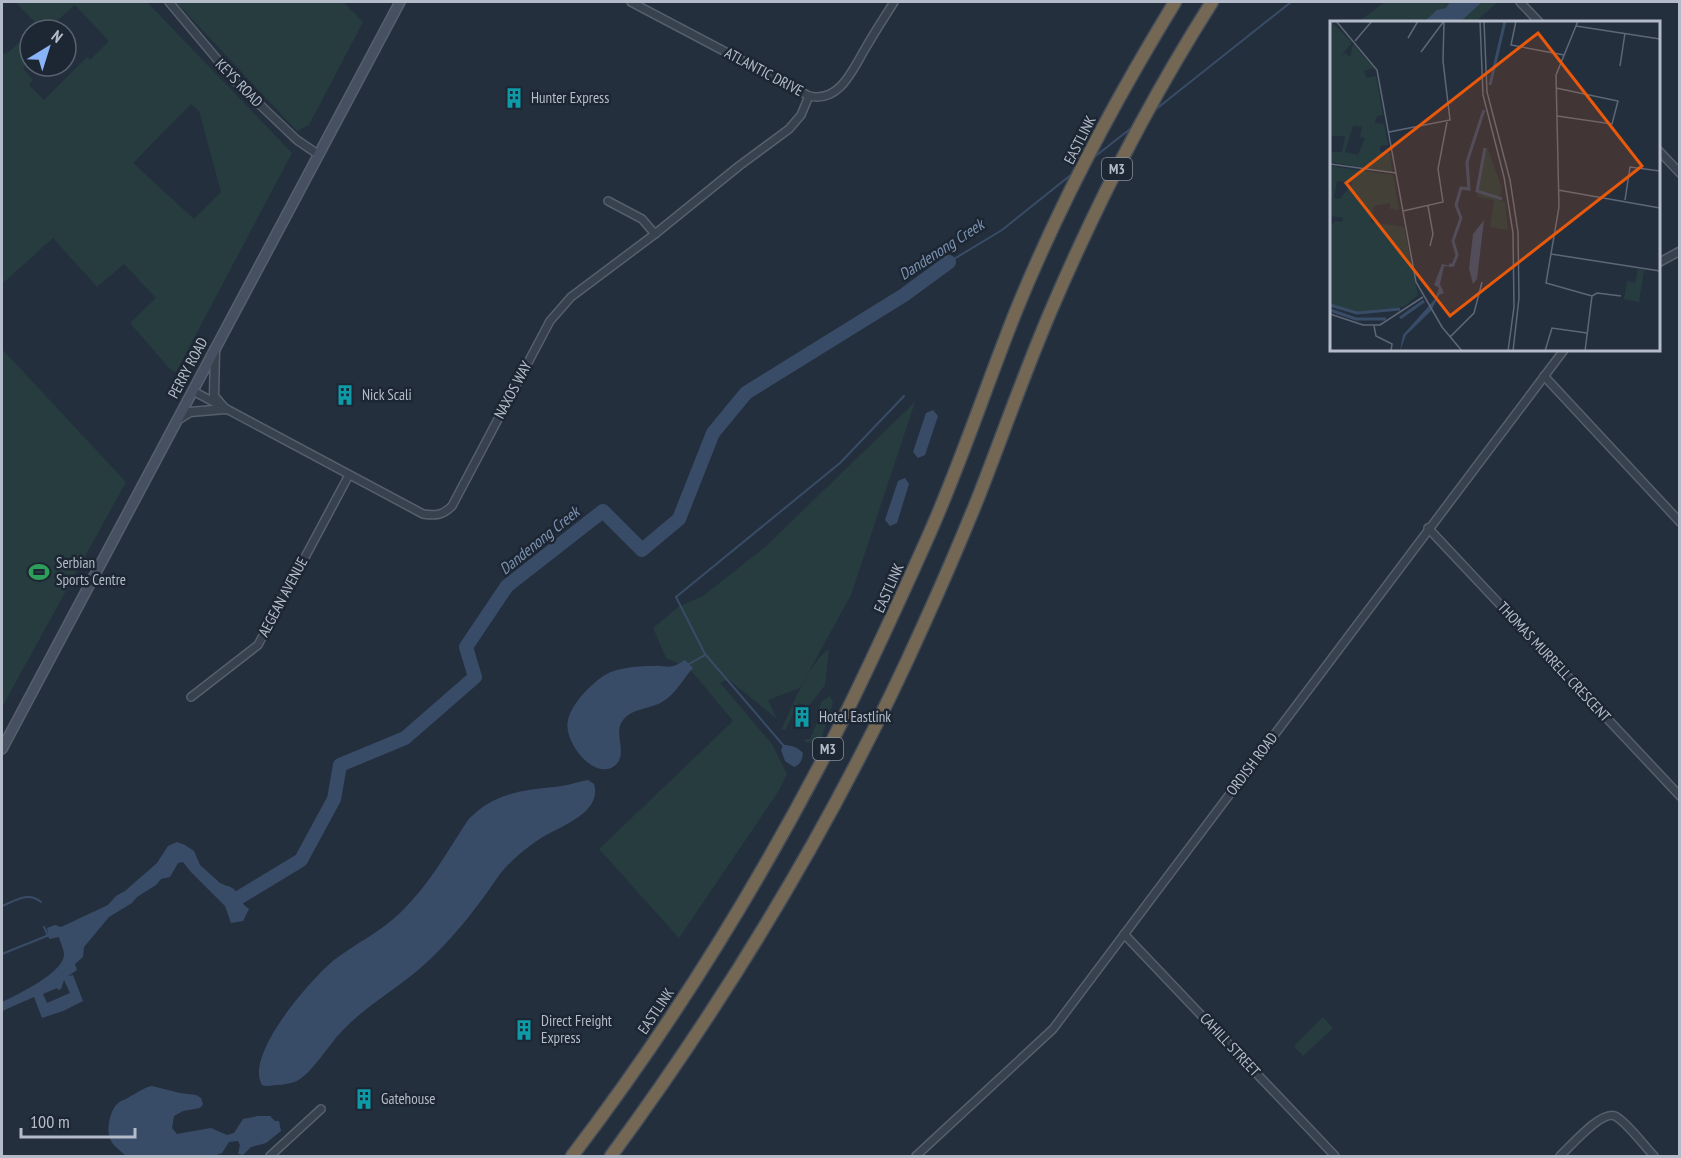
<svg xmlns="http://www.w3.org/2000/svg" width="1681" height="1158" viewBox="0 0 1681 1158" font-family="'PT Sans Narrow',sans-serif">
	<rect width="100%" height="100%" fill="#242f3e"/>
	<g fill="#263c3f" fill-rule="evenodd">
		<path d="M 15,2 L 147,2 L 292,153 L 176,372 L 170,369 L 130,323 L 156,298 L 124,264 L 97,287 L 53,238 L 2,284 L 2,53 L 6,54 L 30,33 L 30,61 L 23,68 L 33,80 L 29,85 L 44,100 L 87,57 L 90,60 L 109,41 L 75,5 L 52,25 L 56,30 L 33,30 L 38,25 ZM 191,104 L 199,111 L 221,192 L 194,219 L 133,163 Z"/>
		<polygon points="176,2 343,2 363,22 309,125 297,131"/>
		<polygon points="1385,2 1498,2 1475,22 1358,22"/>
		<polygon points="2,349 126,482 2,707"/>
		<polygon points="915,402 851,595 800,688 768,700 777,719 728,679 720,683 772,744 787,774 778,792 679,938 599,849 733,721 689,668 666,658 653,628 678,607 703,596 765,547"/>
		<path d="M 829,649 L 825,685 L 809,706 L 799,703 L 785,730 L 782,729 C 793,705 808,664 829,649 Z"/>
		<polygon points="830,696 833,702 822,737 818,741 819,744 817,747 814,741 807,743 804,739 810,739 822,712 818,710 822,701"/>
		<polygon points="1323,1017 1333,1028 1303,1056 1294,1046"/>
	</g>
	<g fill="#394c67" fill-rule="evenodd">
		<polygon points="1450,2 1482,2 1460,22 1424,22 1437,10 1446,8"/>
		<polygon points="933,410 938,416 925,455 918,458 913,452 926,413"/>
		<polygon points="905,478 909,484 897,523 890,526 885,520 898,481"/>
		<path d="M 685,660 L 693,668 C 682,680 676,694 662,702 C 649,710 626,708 620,726 C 616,739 629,759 611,768 C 590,777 563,739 568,720 C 572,703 591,684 605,675 C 618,667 640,666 655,666 C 661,665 668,668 673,666 C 677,665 681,662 685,660 Z"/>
		<path d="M 783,745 C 791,745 797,747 803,753 C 802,760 801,764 794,767 L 785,761 L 781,750 Z"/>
		<path d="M 588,780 L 594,784 C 603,813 558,827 541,838 C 526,848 511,860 500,874 C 476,909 450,943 417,971 C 393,991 365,1007 343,1030 C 330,1043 312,1073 297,1081 C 288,1085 275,1085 266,1086 L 262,1085 C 244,1055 311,979 334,960 C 356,943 381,932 401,912 C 429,885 447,852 468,820 C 492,794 521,790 555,787 C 566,786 577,782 588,780 Z"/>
		<path d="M 177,842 L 185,845 L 194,851 L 200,865 L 220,883 L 234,889 L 244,905 L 249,909 L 243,921 L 231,923 L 225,906 L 190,871 L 183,862 L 178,863 L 170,877 L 161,879 L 156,885 L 137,897 L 132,903 L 109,917 L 84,947 L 83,957 L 75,964 L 77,970 L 68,976 L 73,975 L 83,1001 L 63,1011 L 42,1018 L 34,997 L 2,1011 L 2,1002 C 17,995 63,973 64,955 C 64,949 60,942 59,937 L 49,939 L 47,928 L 55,925 L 61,927 L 108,905 L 116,896 L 125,891 L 157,863 L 168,846 ZM 64,980 L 70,993 L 47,1003 L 43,994 L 57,988 L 58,990 L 61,989 Z"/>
		<path d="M 152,1086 L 180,1093 L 196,1095 L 201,1098 L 203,1104 L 200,1108 L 183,1111 L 174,1116 L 172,1128 L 177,1134 L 211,1128 L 227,1135 L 234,1133 L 243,1119 L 258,1116 L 270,1116 L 275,1121 L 279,1121 L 281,1131 L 266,1143 L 251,1147 L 243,1155 L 238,1154 L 240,1145 L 238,1141 L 229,1142 L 222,1153 L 214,1156 L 126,1156 C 121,1151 113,1146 110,1139 C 106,1129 110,1110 118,1103 C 122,1100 127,1099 131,1096 C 139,1092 143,1088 152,1086 Z"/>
	</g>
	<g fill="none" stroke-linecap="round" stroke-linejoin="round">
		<g stroke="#394c67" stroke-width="2">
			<polyline points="1155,110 1291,2"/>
			<polyline points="1093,158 1134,126"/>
			<polyline points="949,262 1002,230 1072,174"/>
			<polyline points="689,664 705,655"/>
			<polyline points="783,745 705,654 676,597 840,463 904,396"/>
			<path d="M 2,906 C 15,901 28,891 41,902"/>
			<polyline points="44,927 48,936"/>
			<polyline points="2,954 49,935"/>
		</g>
		<polyline stroke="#394c67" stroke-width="14" points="227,893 235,900 301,860 334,799 340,765 405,738 475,677 466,647 507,586 603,511 642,550 679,519 713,433 746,393 904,295 949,262"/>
		<g stroke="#565f6c" stroke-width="10">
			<g id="minor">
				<polyline points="169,2 237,83 297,140 319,155"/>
				<path d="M 631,2 L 809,96 C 839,103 852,71 865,49 C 874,33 884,18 894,2"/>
				<polyline points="1520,2 1539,22"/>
				<polyline points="1658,150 1680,173"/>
				<polyline points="608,201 642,219 655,234"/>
				<polyline points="1658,263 1680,251"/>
				<polyline points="1544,376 1680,522"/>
				<path d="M 193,391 L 423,514 C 436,516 443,515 452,506 L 550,321 L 571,297 L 655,234 L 739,166 L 789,129 L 801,115 L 809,96"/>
				<polyline points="1428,528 1680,796"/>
				<polyline points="191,697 258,645 349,475"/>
				<polyline points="1124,934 1335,1156"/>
				<polyline points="270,1156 321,1109"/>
				<polyline points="916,1156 1053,1029 1564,350"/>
				<path d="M 1560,1156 C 1570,1147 1601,1110 1615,1116 C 1627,1122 1644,1146 1654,1156"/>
			</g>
		</g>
		<g stroke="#565f6c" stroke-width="11">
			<g id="tertiary">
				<polyline points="215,350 214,396 225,409"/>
				<polyline points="177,420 190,412 225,409"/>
			</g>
		</g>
		<g stroke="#565f6c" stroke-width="12">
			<polyline id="secondary" points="2,749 400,2"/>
		</g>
		<g stroke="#434c59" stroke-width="15">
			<g id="motorway">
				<path d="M 572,1156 C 666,1033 749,900 821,763 C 859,689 894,613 928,537 C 961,463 986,386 1016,311 C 1060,203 1115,100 1175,2"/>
				<path d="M 611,1156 C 732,991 839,813 923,626 C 943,582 962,538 980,493 C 1003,434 1024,374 1049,315 C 1095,207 1149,101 1212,2"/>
			</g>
		</g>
		<use href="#minor" stroke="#38414e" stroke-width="7"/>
		<use href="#tertiary" stroke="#38414e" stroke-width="8"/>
		<use href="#secondary" stroke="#465061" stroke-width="9"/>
		<use href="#motorway" stroke="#746855" stroke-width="12"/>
	</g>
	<defs>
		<g id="building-bare" transform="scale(1.62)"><path d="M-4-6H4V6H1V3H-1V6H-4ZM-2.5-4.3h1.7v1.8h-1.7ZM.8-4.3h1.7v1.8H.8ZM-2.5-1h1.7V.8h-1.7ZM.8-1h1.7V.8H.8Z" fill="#0f9aa8" stroke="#1d2633" stroke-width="2.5" paint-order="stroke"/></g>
		<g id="stadium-bare" transform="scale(1.62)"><path d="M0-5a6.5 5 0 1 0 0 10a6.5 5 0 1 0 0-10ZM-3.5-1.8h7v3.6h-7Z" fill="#2e9e5b" stroke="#1d2633" stroke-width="2.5" paint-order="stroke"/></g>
	</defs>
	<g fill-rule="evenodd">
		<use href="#building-bare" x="514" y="98"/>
		<use href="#building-bare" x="345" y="395"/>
		<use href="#stadium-bare" x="39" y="572"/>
		<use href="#building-bare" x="802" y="717"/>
		<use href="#building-bare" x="524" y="1030"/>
		<use href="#building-bare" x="364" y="1099"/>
	</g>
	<g text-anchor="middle" stroke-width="5" stroke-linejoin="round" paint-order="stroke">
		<g fill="#1d2633" stroke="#878f9c" stroke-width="1.5">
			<rect x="1102" y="158" width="30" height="22" rx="4.5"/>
			<rect x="813" y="738" width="30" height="22" rx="4.5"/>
		</g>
		<g font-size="14" font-weight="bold" fill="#b4bcc9">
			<text x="1117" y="174">M3</text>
			<text x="828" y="754">M3</text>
		</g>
		<g font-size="15" fill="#b4bcc9" stroke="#1d2633">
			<text transform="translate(764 72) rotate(28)" y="5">ATLANTIC DRIVE</text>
			<text transform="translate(239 83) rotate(46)" y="5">KEYS ROAD</text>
			<text transform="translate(1080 140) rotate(-63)" y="5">EASTLINK</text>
			<text transform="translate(188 368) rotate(-62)" y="5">PERRY ROAD</text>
			<text transform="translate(513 390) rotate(-62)" y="5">NAXOS WAY</text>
			<text transform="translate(889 588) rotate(-66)" y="5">EASTLINK</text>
			<text transform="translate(283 597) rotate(-62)" y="5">AEGEAN AVENUE</text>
			<text transform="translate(1554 662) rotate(47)" y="5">THOMAS MURRELL CRESCENT</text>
			<text transform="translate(1252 764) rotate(-53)" y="5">ORDISH ROAD</text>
			<text transform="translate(656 1011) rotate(-56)" y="5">EASTLINK</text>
			<text transform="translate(1230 1045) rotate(47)" y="5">CAHILL STREET</text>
		</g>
		<g font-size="15" fill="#b4bcc9" stroke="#1d2633" text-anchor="start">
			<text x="531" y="103">Hunter Express</text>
			<text x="362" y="400">Nick Scali</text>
			<text x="56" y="568">Serbian<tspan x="56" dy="17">Sports Centre</tspan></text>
			<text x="819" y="722">Hotel Eastlink</text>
			<text x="541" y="1026">Direct Freight<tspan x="541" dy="17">Express</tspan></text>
			<text x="381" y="1104">Gatehouse</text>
		</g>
		<g font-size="16" font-style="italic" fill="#7c92b1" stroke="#1d2633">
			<text transform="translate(941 249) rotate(-33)" y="6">Dandenong Creek</text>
			<text transform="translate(539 540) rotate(-39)" y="6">Dandenong Creek</text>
		</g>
	</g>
	<g transform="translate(1330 21)">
		<rect width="330" height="330" fill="#242f3e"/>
		<path d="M 1,0 L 22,22 L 11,35 L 15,32 L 20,36 L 23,23 L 44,47 L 34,50 L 37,57 L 46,55 L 53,94 L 47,95 L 45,102 L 54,103 L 58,124 L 50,125 L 50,131 L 60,132 L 62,151 L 0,141 L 0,131 L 12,131 L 15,115 L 0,115 ZM 23,105 L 32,106 L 30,116 L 35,117 L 28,134 L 15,131 ZM 157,126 L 172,167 L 171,176 L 169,170 L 169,175 L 160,176 L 175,181 L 178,209 L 160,206 L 164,179 L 147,176 ZM 0,145 L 63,154 L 69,189 L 60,188 L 60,182 L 44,185 L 41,201 L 74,206 L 88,274 L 73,286 L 22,291 L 0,283 L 0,205 L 5,200 L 12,201 L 13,197 L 0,195 ZM 7,160 L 23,162 L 10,178 L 4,177 ZM 308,248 L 314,249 L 309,281 L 294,278 L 297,260 L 305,262 Z" fill="#263c3f" fill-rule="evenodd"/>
		<path d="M 154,199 L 147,258 L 143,263 L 139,248 L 143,213 ZM 112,243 L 126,246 L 114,245 L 110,263 L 114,272 L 109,274 L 101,290 L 76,314 L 70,330 L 73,314 L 105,278 L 109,267 L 104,264 Z" fill="#394c67"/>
		<path fill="none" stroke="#394c67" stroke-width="3" d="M 160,64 L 175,0M 148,107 L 154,89M 155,127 L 147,170 L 172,178M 119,244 L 123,244 L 127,234 L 123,220 L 131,197 L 126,184 L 131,167 L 139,168 L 137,141 L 148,107M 0,284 L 27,292 L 70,288M 0,289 L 26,298 L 56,298M 70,297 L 94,280"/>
		<path fill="none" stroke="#5e6776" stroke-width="1.5" d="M 6,0 L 47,49 L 86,261 L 112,306 L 132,330M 150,0 L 153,74 L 174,156 L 183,212 L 184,286 L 178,330M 154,0 L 157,71 L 180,159 L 188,211 L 189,277 L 183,330M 186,0 L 181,24 L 234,34M 248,0 L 226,54 L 229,186 L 216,262 L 262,275M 246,5 L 330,18M 78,17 L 88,0M 25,20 L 42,0M 91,31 L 114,0M 290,45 L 295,12M 226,67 L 288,80 L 282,103 L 227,95M 59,111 L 120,99 L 113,40 L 114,0M 0,143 L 66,152M 228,169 L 330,187M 295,179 L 300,146 L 330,150M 98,185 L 103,213 L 100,225M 73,190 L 113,181 L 108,148 L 117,101M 221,233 L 330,250M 262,275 L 267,272 L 291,275M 0,293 L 33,304 L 50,304 L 93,276M 44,305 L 46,315 L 62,323 L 61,330M 120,316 L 144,292 L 152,261M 215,330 L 222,307 L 257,312M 255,330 L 262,275"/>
		<path fill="#e8590c" fill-opacity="0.15" stroke="#e8590c" stroke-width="3" d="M 208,12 L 312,145 L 120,295 L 16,162 Z"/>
		<rect width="330" height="330" fill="none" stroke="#b4bcc9" stroke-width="3"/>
	</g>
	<rect width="1681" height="1158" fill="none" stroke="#b4bcc9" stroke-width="6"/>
	<g transform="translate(48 48) rotate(38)"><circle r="28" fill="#1d2633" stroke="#59626f" stroke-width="1.5"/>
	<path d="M0-4.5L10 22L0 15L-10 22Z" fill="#8ab4f8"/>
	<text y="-9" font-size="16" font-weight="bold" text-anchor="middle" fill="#b4bcc9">N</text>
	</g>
	<path d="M21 1128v9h114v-9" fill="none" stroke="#b4bcc9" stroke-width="3"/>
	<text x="30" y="1128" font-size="18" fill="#b4bcc9" stroke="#1d2633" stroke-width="4.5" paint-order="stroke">100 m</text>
</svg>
